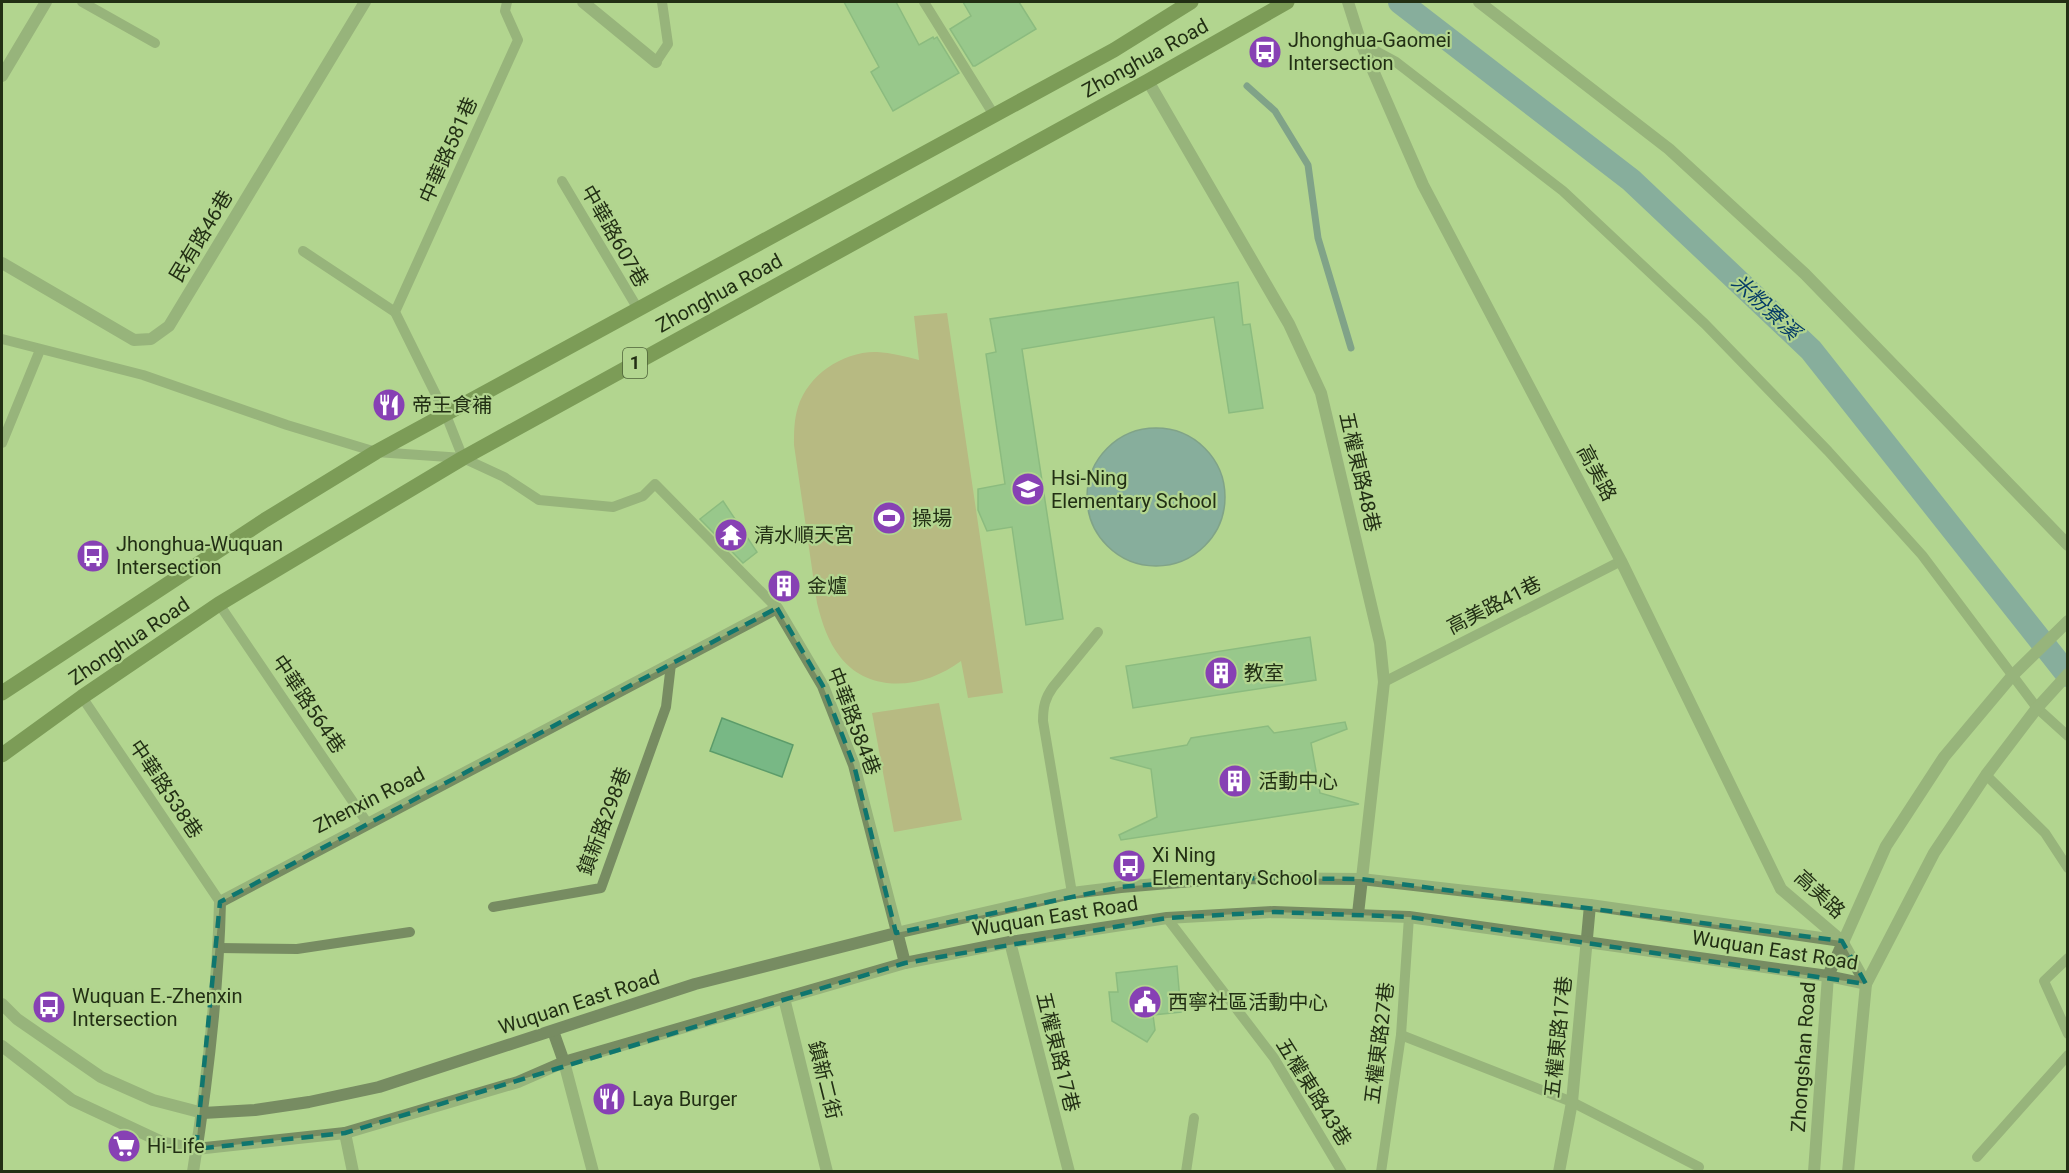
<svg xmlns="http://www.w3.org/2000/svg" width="2069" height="1173" viewBox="0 0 2069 1173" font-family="Roboto,'Noto Sans TC',sans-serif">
	<rect width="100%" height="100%" fill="#b2d58f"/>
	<g fill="#bc9971">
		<path d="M 947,313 L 1003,693 L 968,698 L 961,661 C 927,687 872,696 841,658 C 828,642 822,623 817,603 L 794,445 C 794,432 794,420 798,407 C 808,375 843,351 877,352 C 891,353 905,356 919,360 L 914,316 Z"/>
		<polygon points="939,703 962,820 894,832 872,713"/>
	</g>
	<circle fill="#527fac" stroke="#44677e" stroke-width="1.5" cx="1156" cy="497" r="69"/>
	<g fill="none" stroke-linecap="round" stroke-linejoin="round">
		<polyline stroke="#44677e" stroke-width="7" points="1247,86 1275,111 1308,165 1318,238 1351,348"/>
		<polyline stroke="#527fac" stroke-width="24" points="1400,2 1631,180 1811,350 2068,675"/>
	</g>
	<g fill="#78b885" stroke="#5c9c6a" stroke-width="1.5">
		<polygon points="844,2 896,2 919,45 933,37 934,39 937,37 959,73 893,111 871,72 879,67"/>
		<polygon points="963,2 1019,2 1036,29 975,66 973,66 950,29 971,16"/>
		<polygon points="1238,282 1243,325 1250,324 1263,408 1229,413 1214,317 1022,349 1063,619 1026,625 1012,527 987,531 978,510 978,489 1005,484 986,354 996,352 990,319"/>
		<polygon points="723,501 757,552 743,563 700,519"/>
		<polygon points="1310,637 1316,680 1133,708 1126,666"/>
		<polygon points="722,718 793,745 782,777 710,751"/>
		<polygon points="1345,722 1347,729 1311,743 1320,793 1359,804 1121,840 1119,835 1157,817 1151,769 1110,758 1187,745 1191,738 1268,726 1274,733"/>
		<polygon points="1177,966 1181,1012 1153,1015 1155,1030 1147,1042 1112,1021 1109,992 1118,992 1116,973"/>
	</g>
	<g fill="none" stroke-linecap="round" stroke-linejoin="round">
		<g stroke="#778c62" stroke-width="10">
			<polyline points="82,2 155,43"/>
			<polyline points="924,2 994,115"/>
			<polyline points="1361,43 1396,62 1563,191 1705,324 1828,451 1922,555 2037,708 2068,736"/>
			<polyline points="656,62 668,44 662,2"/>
			<polyline points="562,181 638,309"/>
			<polyline points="303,251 395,312"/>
			<polyline points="2,339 143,375 287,425 376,452 463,458 504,477 539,500 613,507 643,496 655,484 777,608"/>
			<polyline points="2,443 40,350"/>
			<polyline points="463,458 446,415 395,312 518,40 505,11 507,2"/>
			<polyline points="219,604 368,824"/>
			<polyline points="1384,682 1621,561"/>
			<polyline points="82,697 220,902"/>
			<polyline points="1986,775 2045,833 2068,868"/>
			<path d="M 1072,893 L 1043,721 C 1043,707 1045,698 1053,687 L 1098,632"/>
			<polyline points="493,907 601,888 666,707 671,664"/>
			<polyline points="1167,918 1274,1058 1342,1172"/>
			<polyline points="219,948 297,949 410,932"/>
			<polyline points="2068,958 2044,981 2068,1034"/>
			<polyline points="1401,1035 1572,1102 1699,1167"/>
			<polyline points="1977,1157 2068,1055"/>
			<polyline points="1186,1172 1194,1118"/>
			<polyline points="1381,1172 1401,1035 1409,917"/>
		</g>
		<g stroke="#778c62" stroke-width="12">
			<polyline points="583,2 656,62"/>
			<polyline points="1479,2 1669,149 1805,274 2068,545"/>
			<polyline points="2,76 46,2"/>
			<polyline points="1148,81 1289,324 1321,393 1380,643 1384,682 1358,914"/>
			<polyline points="2,263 134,340 151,339 169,326 365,2"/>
			<polyline points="1010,942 1069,1172"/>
			<polyline points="784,998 827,1172"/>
			<polyline points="553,1031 564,1062 593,1172"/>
			<polyline points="345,1133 353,1172"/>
			<path d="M 193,1172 C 207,1083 218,992 220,902 L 777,608 L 823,686 L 854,765 L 905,963"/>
			<polyline points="1559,1172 1572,1102 1590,905"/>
		</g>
		<g stroke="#778c62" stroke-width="12">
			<polyline points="1348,2 1361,43 1423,185 1621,561 1781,889 1842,941 1866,984"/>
			<polyline points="2,1004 17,1019 101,1077 153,1100 203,1113 255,1110 309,1102 379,1087 695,984 896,933 1072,893 1121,887 1228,878 1361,879 1590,905 1842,941"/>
			<polyline points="2,1046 72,1100 164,1143 196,1149 345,1133 518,1082 564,1062 905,963 1010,942 1167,918 1274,912 1409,917 1828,976 1866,984"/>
			<polyline points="1814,1172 1828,976 1886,846 1944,757 2012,676 2068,621"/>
			<polyline points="1848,1172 1866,984 1934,853 1986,775 2037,708 2068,674"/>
		</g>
		<g stroke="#3a5713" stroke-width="15">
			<polyline points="2,693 265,520 376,452 1114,50 1191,2"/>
			<polyline points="2,755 82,697 219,604 463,458 1148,81 1287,2"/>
		</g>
	</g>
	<path d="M0 0H2069V1173H0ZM 777,608 L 823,686 L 854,765 L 896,933 L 1121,887 L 1228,878 L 1361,879 L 1842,941 L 1866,984 L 1409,917 L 1274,912 L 1167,918 L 905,963 L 345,1133 L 196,1149 L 220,902 Z" fill="#b2d58f" fill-opacity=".55" fill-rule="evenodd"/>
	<path fill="none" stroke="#0f766e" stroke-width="4.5" stroke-dasharray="12 8" stroke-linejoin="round" d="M 777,608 L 823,686 L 854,765 L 896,933 L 1121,887 L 1228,878 L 1361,879 L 1842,941 L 1866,984 L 1409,917 L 1274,912 L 1167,918 L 905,963 L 345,1133 L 196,1149 L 220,902 Z"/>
	<defs>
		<g id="bus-disc" transform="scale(1.725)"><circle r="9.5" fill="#8741b4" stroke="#b2d58f"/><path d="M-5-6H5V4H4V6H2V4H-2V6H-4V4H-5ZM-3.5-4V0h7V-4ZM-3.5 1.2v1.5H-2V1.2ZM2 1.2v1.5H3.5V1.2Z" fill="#fff"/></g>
		<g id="restaurant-disc" transform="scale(1.725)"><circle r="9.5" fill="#8741b4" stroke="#b2d58f"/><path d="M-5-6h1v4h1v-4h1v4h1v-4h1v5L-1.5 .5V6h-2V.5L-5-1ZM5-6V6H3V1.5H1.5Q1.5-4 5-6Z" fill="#fff"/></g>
		<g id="school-disc" transform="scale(1.725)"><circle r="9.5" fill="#8741b4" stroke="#b2d58f"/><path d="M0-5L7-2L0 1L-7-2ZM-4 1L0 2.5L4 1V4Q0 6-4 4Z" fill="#fff"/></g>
		<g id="stadium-disc" transform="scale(1.725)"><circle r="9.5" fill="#8741b4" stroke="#b2d58f"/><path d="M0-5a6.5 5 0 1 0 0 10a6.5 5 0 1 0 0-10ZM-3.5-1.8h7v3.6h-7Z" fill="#fff"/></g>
		<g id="temple-disc" transform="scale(1.725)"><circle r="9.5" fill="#8741b4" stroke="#b2d58f"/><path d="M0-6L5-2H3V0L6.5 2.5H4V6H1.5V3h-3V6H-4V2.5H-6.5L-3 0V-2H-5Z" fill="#fff"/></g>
		<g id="building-disc" transform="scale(1.725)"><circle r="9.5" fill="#8741b4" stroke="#b2d58f"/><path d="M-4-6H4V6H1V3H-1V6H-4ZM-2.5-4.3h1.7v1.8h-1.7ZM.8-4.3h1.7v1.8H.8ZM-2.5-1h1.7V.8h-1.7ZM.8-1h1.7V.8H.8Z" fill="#fff"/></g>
		<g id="civic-disc" transform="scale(1.725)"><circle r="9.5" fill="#8741b4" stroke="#b2d58f"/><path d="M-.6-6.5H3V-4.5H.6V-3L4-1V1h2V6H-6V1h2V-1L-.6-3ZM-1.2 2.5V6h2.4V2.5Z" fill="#fff"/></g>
		<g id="supermarket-disc" transform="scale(1.725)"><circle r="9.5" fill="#8741b4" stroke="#b2d58f"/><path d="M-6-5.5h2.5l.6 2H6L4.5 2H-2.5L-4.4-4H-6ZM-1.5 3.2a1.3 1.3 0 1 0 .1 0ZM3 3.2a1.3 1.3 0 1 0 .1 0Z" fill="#fff"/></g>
	</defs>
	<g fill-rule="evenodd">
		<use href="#bus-disc" x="1265" y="52"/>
		<use href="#restaurant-disc" x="389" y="405"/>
		<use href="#school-disc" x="1028" y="489"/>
		<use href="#stadium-disc" x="889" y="518"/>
		<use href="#temple-disc" x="731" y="535"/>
		<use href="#bus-disc" x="93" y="556"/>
		<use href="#building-disc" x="784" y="586"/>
		<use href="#building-disc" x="1221" y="673"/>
		<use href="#building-disc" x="1235" y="781"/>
		<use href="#bus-disc" x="1129" y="866"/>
		<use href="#civic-disc" x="1145" y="1002"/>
		<use href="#bus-disc" x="49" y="1007"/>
		<use href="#restaurant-disc" x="609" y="1099"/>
		<use href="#supermarket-disc" x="124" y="1146"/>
	</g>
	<g text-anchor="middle" stroke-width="4.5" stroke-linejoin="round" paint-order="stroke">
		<rect fill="#b2d58f" stroke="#4d6139" stroke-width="1.5" x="623" y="348" width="24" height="30" rx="4.5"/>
		<g font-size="18" font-weight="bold" fill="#222f14">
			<text x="635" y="369">1</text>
		</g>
		<g font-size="20" fill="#222f14" stroke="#b2d58f" text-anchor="start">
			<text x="1288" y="47">Jhonghua-Gaomei<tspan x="1288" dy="23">Intersection</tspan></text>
			<text x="412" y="412">帝王食補</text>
			<text x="1051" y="485">Hsi-Ning<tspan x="1051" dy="23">Elementary School</tspan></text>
			<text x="912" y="525">操場</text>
			<text x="754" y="542">清水順天宮</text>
			<text x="116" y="551">Jhonghua-Wuquan<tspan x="116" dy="23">Intersection</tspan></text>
			<text x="807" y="593">金爐</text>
			<text x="1244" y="680">教室</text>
			<text x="1258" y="788">活動中心</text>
			<text x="1152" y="862">Xi Ning<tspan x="1152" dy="23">Elementary School</tspan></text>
			<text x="72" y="1003">Wuquan E.-Zhenxin<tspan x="72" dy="23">Intersection</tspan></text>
			<text x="1168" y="1009">西寧社區活動中心</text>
			<text x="632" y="1106">Laya Burger</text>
			<text x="147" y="1153">Hi-Life</text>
		</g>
		<g font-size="20" fill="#222f14" stroke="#b2d58f">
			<text transform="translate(1145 58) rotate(-29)" y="7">Zhonghua Road</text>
			<text transform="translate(448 150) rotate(-66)" y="7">中華路581巷</text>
			<text transform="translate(201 236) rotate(-59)" y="7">民有路46巷</text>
			<text transform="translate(615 236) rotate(60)" y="7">中華路607巷</text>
			<text transform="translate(719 293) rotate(-29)" y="7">Zhonghua Road</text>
			<text transform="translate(1360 472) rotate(77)" y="7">五權東路48巷</text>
			<text transform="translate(1597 473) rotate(62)" y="7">高美路</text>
			<text transform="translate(1494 605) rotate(-27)" y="7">高美路41巷</text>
			<text transform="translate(129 641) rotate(-34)" y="7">Zhonghua Road</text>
			<text transform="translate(309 704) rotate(56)" y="7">中華路564巷</text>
			<text transform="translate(854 721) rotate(69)" y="7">中華路584巷</text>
			<text transform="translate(166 789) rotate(56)" y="7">中華路538巷</text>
			<text transform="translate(369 800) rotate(-27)" y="7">Zhenxin Road</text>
			<text transform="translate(604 821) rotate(-69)" y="7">鎮新路298巷</text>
			<text transform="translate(1820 894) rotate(43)" y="7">高美路</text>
			<text transform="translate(1055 916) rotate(-9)" y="7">Wuquan East Road</text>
			<text transform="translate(1775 950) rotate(9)" y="7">Wuquan East Road</text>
			<text transform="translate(579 1002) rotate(-18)" y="7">Wuquan East Road</text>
			<text transform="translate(1558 1037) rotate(-84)" y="7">五權東路17巷</text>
			<text transform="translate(1379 1043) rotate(-83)" y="7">五權東路27巷</text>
			<text transform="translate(1058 1052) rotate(76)" y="7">五權東路17巷</text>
			<text transform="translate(1803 1057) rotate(-86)" y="7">Zhongshan Road</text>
			<text transform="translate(825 1080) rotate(76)" y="7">鎮新二街</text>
			<text transform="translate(1314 1092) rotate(58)" y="7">五權東路43巷</text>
		</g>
		<g font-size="21" font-style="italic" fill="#053b67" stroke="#b2d58f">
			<text transform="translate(1766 307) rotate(43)" y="7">米粉寮溪</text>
		</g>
	</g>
	<rect width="2069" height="1173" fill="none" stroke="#222f14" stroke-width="6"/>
</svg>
